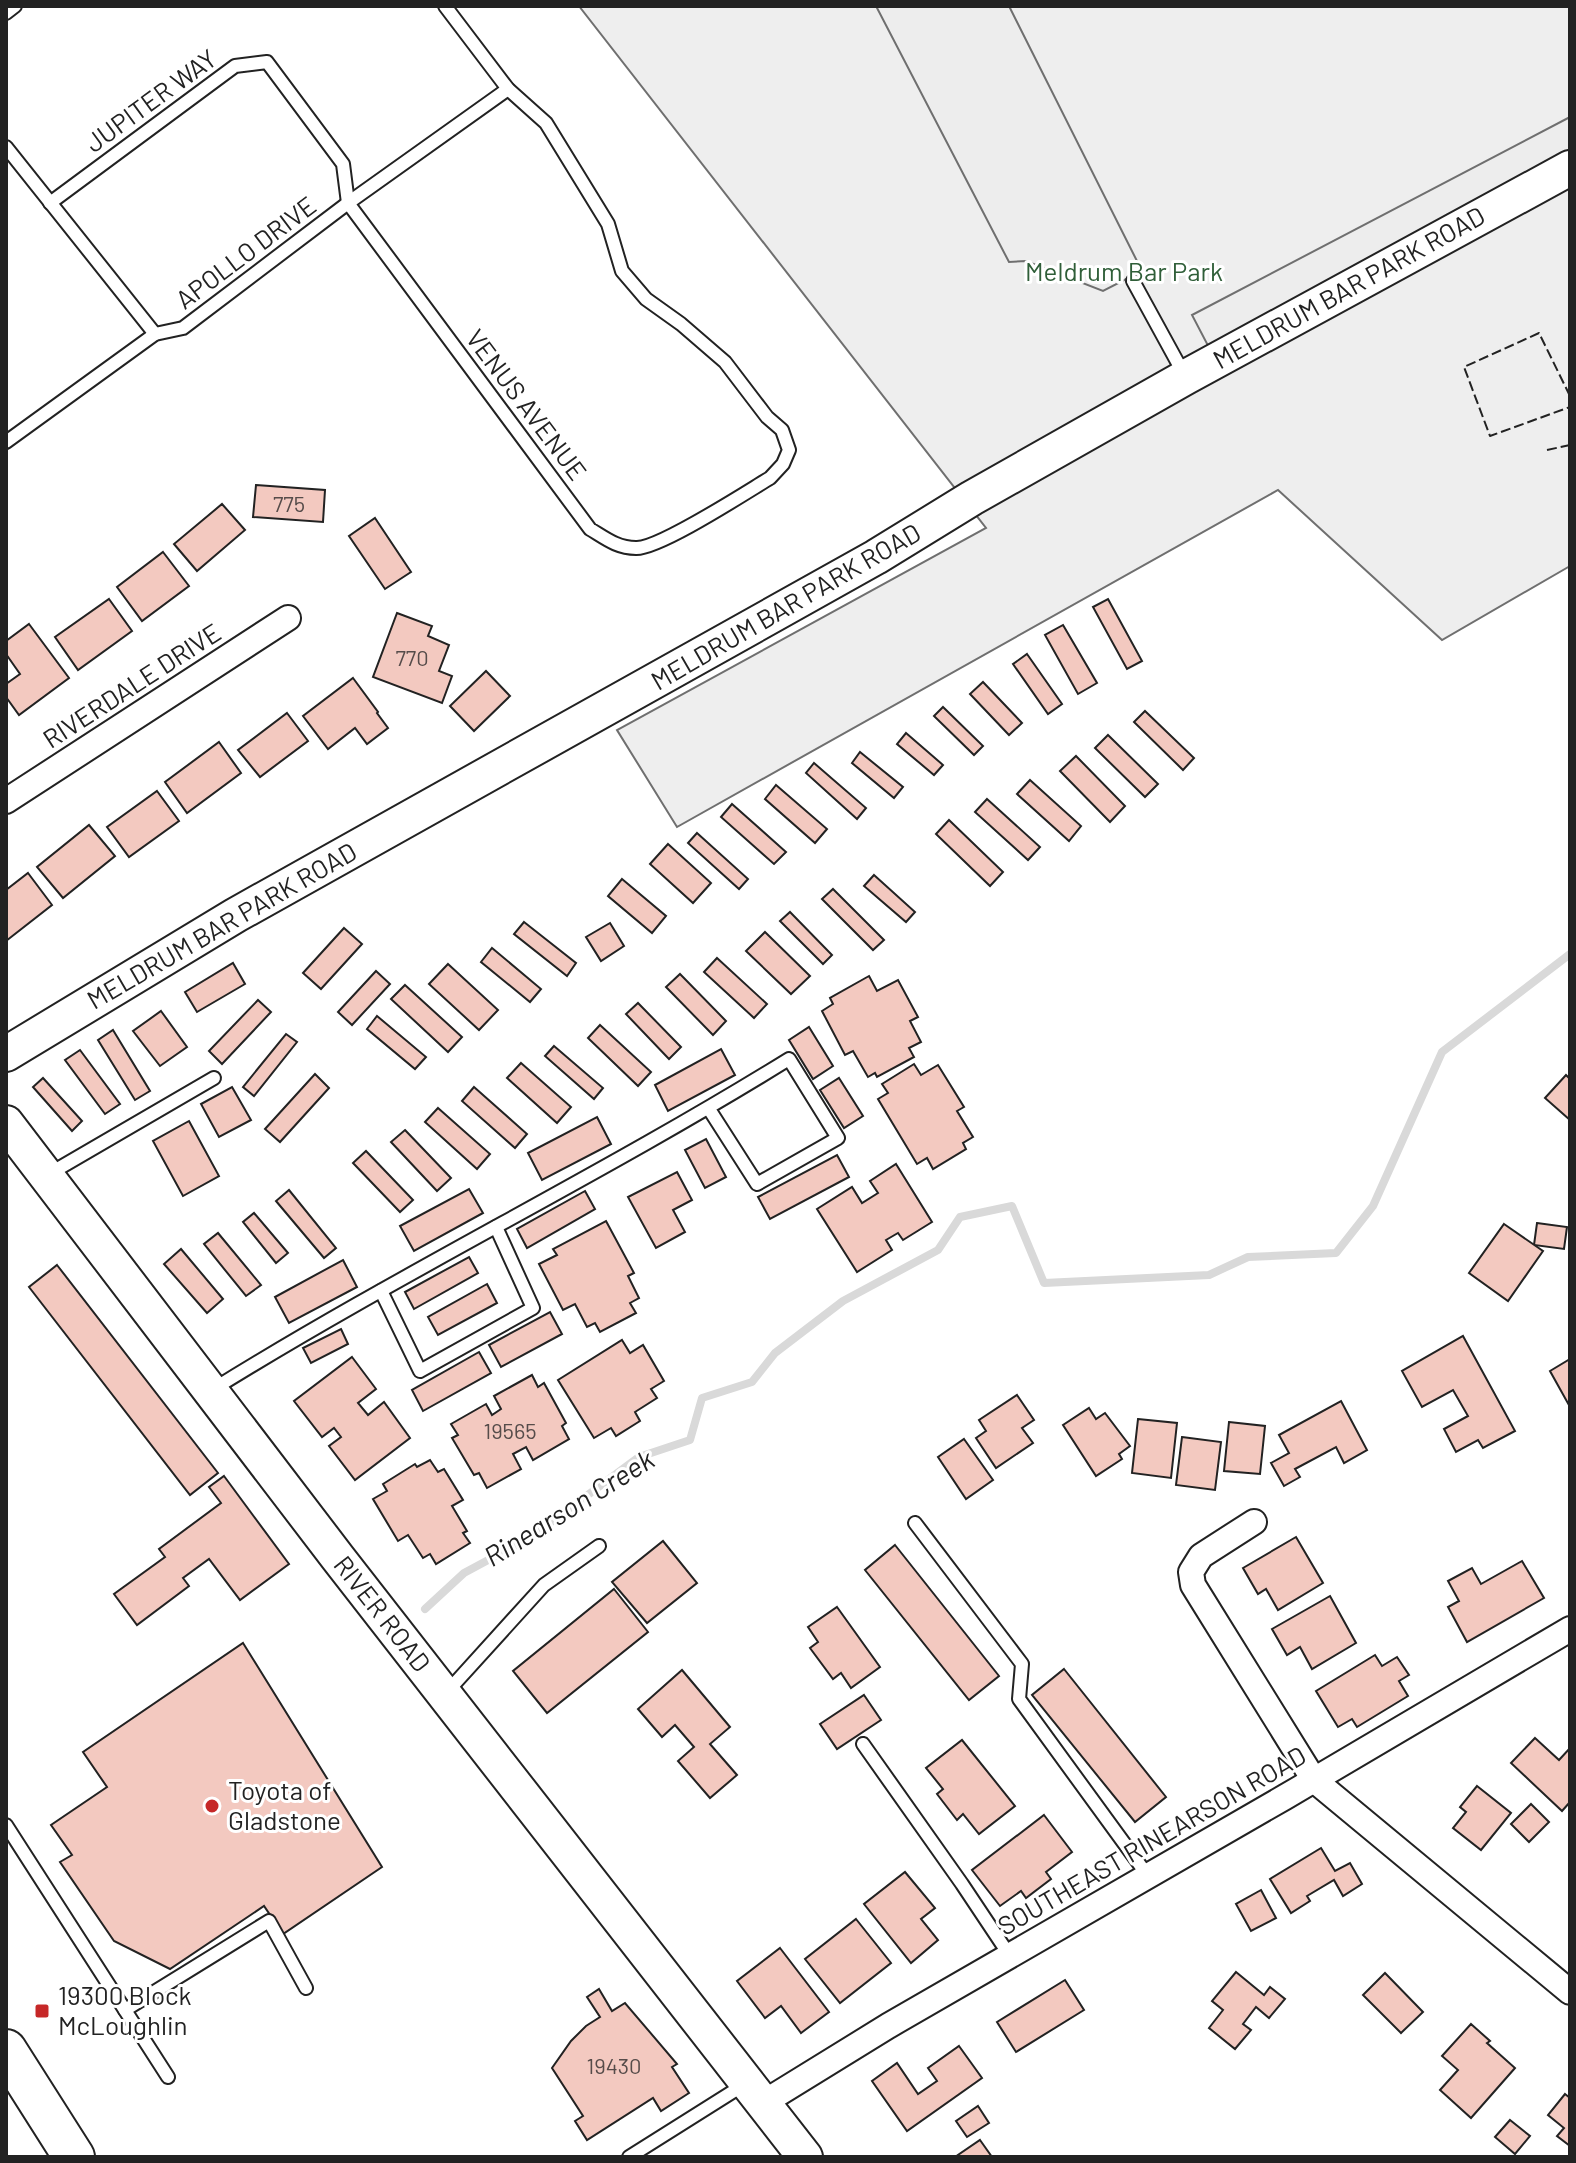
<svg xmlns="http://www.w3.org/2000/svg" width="1576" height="2163" viewBox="0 0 1576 2163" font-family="Barlow,sans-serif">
	<rect width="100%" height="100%" fill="#fff"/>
	<polygon fill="#eee" stroke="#6f6f6f" stroke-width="2" points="579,6 1570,6 1570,566 1442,640 1278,490 677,827 617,730 986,528"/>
	<g fill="#ededed" stroke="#6f6f6f" stroke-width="2">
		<polygon points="876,6 1009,6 1142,271 1103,291 1026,261 1009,262"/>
		<polygon points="1570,117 1570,168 1216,361 1192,315"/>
	</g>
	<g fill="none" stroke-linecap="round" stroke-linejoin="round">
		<polyline stroke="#d9d9d9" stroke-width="8" points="425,1609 464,1573 531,1537 639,1457 690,1440 702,1398 752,1382 775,1353 843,1301 938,1250 960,1217 1012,1206 1044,1283 1209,1275 1248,1257 1336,1253 1373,1206 1442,1052 1570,954"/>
	</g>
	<g fill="#f3c9c0" stroke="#222" stroke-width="2">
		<polygon points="256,485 325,490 323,522 253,517"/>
		<polygon points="222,504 245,530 197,571 174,544"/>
		<polygon points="375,518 411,572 385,589 349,536"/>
		<polygon points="163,552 189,586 142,621 117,587"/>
		<polygon points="109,599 132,631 78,670 55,637"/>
		<polygon points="1108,599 1142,661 1127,669 1093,607"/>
		<polygon points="397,613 432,626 428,636 449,645 439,671 452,676 442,703 373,677"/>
		<polygon points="29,624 69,678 19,715 6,697 6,684 20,674 6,654 6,641"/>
		<polygon points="1063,625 1097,683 1078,694 1045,635"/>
		<polygon points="1027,654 1062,704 1048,714 1013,664"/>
		<polygon points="486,671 510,696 474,731 450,706"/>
		<polygon points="353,678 378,712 377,713 388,728 367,744 355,728 328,749 303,716"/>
		<polygon points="983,682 1022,723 1009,735 970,694"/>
		<polygon points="943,707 983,746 974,755 934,716"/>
		<polygon points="1145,711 1194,758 1183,770 1134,722"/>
		<polygon points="287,713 308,741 260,777 238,750"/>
		<polygon points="906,733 943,765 934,775 897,744"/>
		<polygon points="1108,735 1158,784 1145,797 1095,748"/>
		<polygon points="219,742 241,773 187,813 165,782"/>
		<polygon points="860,752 903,787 894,798 852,763"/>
		<polygon points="1076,756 1125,806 1110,822 1060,771"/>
		<polygon points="814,763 866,808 857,819 806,773"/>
		<polygon points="1030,780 1081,826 1069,841 1017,794"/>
		<polygon points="776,785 827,829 815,843 765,799"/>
		<polygon points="157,791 179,821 129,857 107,827"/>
		<polygon points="987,799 1040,847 1028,860 975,812"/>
		<polygon points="732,804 786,852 774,864 721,817"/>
		<polygon points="949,820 1003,872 990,886 936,834"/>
		<polygon points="89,825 115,856 63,898 37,867"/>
		<polygon points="697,833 748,879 739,889 688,843"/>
		<polygon points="668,844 711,883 693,903 650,864"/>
		<polygon points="28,873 52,905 6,941 6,890"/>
		<polygon points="874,875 915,912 906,922 864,886"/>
		<polygon points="622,879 666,916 652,933 608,896"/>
		<polygon points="833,889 884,940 873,950 822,899"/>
		<polygon points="790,912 832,955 823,964 780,921"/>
		<polygon points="524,922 576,963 567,976 514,934"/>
		<polygon points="610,923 624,946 601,961 586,937"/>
		<polygon points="344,928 362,944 321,989 303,973"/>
		<polygon points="765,932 810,976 791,994 746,951"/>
		<polygon points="492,948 541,989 530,1002 481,962"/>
		<polygon points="717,958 767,1004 754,1018 704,972"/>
		<polygon points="233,963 245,984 197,1012 185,992"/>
		<polygon points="448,964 498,1010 479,1030 429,984"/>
		<polygon points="376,971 390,984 352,1025 338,1012"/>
		<polygon points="680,974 726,1021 713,1035 666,987"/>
		<polygon points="869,976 877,991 898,980 918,1017 910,1021 921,1042 909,1048 914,1057 877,1077 875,1073 868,1077 853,1051 845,1055 822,1011 833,1004 830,998"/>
		<polygon points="405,985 462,1037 448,1052 391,999"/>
		<polygon points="258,1000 271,1012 222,1064 209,1051"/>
		<polygon points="638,1003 681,1047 669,1059 626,1014"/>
		<polygon points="161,1011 187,1047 160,1066 133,1031"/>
		<polygon points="377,1016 426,1057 415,1069 367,1029"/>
		<polygon points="600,1025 651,1072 638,1086 588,1038"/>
		<polygon points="809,1027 833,1066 813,1079 789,1040"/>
		<polygon points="113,1030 150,1091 135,1100 98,1040"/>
		<polygon points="286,1034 297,1042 254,1096 243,1087"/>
		<polygon points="554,1046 603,1088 594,1099 545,1056"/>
		<polygon points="721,1049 735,1075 668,1111 655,1085"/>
		<polygon points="80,1050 120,1104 105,1114 65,1060"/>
		<polygon points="521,1063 571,1107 557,1123 507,1078"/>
		<polygon points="914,1064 921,1075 938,1065 964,1107 957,1111 973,1137 963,1143 966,1149 933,1169 927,1158 917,1164 878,1099 888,1093 882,1084"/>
		<polygon points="315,1074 329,1088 280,1142 265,1129"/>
		<polygon points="1566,1075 1570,1079 1570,1120 1545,1098"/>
		<polygon points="43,1078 82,1121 72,1131 33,1087"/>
		<polygon points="839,1078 863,1116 844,1128 820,1090"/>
		<polygon points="232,1087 251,1120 219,1137 201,1104"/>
		<polygon points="474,1087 527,1134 515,1148 462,1101"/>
		<polygon points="438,1108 490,1154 477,1169 425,1122"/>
		<polygon points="597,1117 611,1144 542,1180 528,1153"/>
		<polygon points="189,1121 219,1176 183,1196 153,1141"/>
		<polygon points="405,1130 451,1178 437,1191 391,1142"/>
		<polygon points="706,1139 726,1177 705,1188 685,1150"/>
		<polygon points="366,1151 413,1200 400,1212 353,1163"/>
		<polygon points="837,1155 849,1177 770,1219 758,1197"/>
		<polygon points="896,1164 932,1222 903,1240 898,1233 886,1240 892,1250 857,1272 817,1209 852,1187 862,1203 878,1193 870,1181"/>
		<polygon points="677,1172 692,1200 673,1210 685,1232 656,1248 628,1197"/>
		<polygon points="469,1189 483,1213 414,1251 400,1226"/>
		<polygon points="289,1190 336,1248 324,1258 276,1201"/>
		<polygon points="585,1191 595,1209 527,1248 517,1229"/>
		<polygon points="254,1213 288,1253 276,1263 243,1222"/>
		<polygon points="606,1221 634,1273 628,1276 639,1298 630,1303 636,1313 600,1332 595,1323 587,1327 575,1304 563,1310 539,1264 557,1255 553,1249"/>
		<polygon points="1537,1223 1567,1227 1564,1249 1534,1245"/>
		<polygon points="1504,1224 1543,1251 1508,1301 1469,1273"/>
		<polygon points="218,1233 261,1285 246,1296 204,1244"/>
		<polygon points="181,1249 223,1299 207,1313 164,1264"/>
		<polygon points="469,1257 478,1273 414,1309 405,1292"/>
		<polygon points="343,1260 357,1287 289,1323 275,1297"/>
		<polygon points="57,1265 218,1473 190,1495 29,1287"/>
		<polygon points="487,1284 497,1303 438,1335 428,1317"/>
		<polygon points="550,1312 562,1334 501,1367 489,1345"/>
		<polygon points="341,1329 348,1344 311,1363 303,1348"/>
		<polygon points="1463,1336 1515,1431 1483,1448 1478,1440 1456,1452 1444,1429 1468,1416 1453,1390 1422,1407 1402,1371"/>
		<polygon points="622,1340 630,1353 643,1345 664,1381 651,1389 657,1398 635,1412 640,1421 616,1436 611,1428 594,1438 558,1380"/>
		<polygon points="479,1352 491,1373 423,1411 412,1390"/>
		<polygon points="352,1357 376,1389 358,1403 368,1415 384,1402 410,1438 355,1480 329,1446 341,1437 334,1428 322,1437 294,1401"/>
		<polygon points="1570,1359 1570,1407 1550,1371"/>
		<polygon points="532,1375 538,1387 544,1383 566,1423 562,1426 569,1439 533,1460 526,1447 513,1454 521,1469 487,1488 479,1473 474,1475 452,1438 458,1435 451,1424 486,1404 492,1415 501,1409 494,1396"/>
		<polygon points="1017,1395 1034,1420 1022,1428 1033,1443 996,1468 976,1438 986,1431 979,1420"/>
		<polygon points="1341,1401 1367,1450 1344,1463 1336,1447 1295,1469 1300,1477 1284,1486 1271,1463 1289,1453 1279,1435"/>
		<polygon points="1089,1408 1096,1419 1105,1413 1130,1446 1119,1454 1122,1459 1096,1476 1063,1425"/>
		<polygon points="1138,1419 1177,1423 1171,1478 1132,1473"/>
		<polygon points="1229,1422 1265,1426 1260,1474 1224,1471"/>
		<polygon points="1182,1437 1221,1442 1215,1490 1176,1485"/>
		<polygon points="964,1439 993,1480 966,1499 938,1457"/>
		<polygon points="430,1460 438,1472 444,1469 463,1500 452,1506 467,1531 463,1533 470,1543 436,1564 430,1554 423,1558 408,1535 398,1541 373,1499 387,1491 383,1484 415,1464 417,1467"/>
		<polygon points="224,1476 289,1564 240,1600 209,1559 183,1578 189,1586 137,1625 114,1594 165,1557 159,1549 221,1503 209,1487"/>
		<polygon points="1296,1537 1323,1583 1278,1610 1266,1589 1258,1594 1243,1568"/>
		<polygon points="663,1541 697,1583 647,1623 612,1582"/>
		<polygon points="895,1545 999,1676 969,1700 865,1570"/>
		<polygon points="1522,1561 1544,1598 1467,1642 1448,1607 1459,1601 1448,1581 1472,1568 1481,1584"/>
		<polygon points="614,1589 648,1632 547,1713 513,1671"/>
		<polygon points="1330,1596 1356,1643 1312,1669 1300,1647 1287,1655 1272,1629"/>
		<polygon points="837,1607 880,1667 851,1688 841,1673 833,1679 810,1648 818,1642 808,1627"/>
		<polygon points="243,1643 382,1867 283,1934 264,1906 170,1969 114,1941 60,1862 72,1855 51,1825 107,1787 83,1752"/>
		<polygon points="1375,1655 1382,1666 1397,1657 1409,1675 1399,1681 1408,1696 1357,1727 1352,1719 1338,1727 1316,1691"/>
		<polygon points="1064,1669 1166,1797 1135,1822 1032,1695"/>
		<polygon points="682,1670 730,1727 710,1744 737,1775 710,1798 678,1761 694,1747 675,1725 662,1737 638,1709"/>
		<polygon points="864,1695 881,1720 837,1749 820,1724"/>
		<polygon points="1535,1738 1559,1760 1570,1748 1570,1802 1562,1811 1511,1763"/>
		<polygon points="962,1740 1015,1806 979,1834 963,1814 957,1820 937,1794 943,1789 926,1768"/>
		<polygon points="1477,1786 1511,1813 1481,1850 1453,1828 1466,1812 1460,1807"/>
		<polygon points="1531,1804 1549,1822 1529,1842 1511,1824"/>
		<polygon points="1044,1815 1072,1852 1046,1872 1051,1879 1026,1898 1021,1891 1000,1906 972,1870"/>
		<polygon points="1321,1848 1335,1871 1350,1863 1362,1884 1343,1896 1334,1880 1307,1896 1310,1901 1291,1913 1270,1879"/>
		<polygon points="905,1872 935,1908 921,1919 938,1940 911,1963 864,1904"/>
		<polygon points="1261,1890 1276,1918 1251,1931 1236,1904"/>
		<polygon points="856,1919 891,1963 840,2003 805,1959"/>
		<polygon points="780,1948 829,2012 801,2033 781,2006 765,2018 737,1981"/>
		<polygon points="1236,1972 1264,1995 1270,1987 1285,1999 1269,2018 1256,2007 1243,2024 1251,2030 1235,2049 1209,2028 1223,2010 1212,2001"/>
		<polygon points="1385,1973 1423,2012 1401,2033 1363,1995"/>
		<polygon points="1065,1980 1084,2010 1016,2052 997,2022"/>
		<polygon points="599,1989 612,2011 625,2003 677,2064 672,2067 689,2093 661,2111 653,2098 587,2140 575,2121 583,2116 552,2068 571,2041 586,2026 600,2017 587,1997"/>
		<polygon points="1471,2024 1490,2041 1487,2043 1515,2068 1471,2118 1440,2090 1458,2070 1442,2056"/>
		<polygon points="959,2046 982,2078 907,2131 872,2081 897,2063 918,2094 937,2081 928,2068"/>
		<polygon points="1565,2094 1570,2098 1570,2146 1557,2136 1564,2128 1548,2115"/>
		<polygon points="978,2106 989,2123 967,2137 956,2121"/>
		<polygon points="1510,2120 1530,2136 1515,2154 1495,2137"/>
		<polygon points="980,2140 992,2157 955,2157"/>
	</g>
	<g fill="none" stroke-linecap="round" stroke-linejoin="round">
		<g stroke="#222" stroke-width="16">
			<g id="lane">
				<polyline points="6,13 15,6"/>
				<polyline points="6,147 155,334"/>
				<path d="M 50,203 L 235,66 L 267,62 L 343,164 L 348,203 L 590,529 C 605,538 617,548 636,548 C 659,549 745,493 770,478 L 783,464 L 789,450 L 782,430 L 767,417 L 725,362 L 681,324 L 646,299 L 622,271 L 608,224 L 546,123 L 508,89 L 445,6"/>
				<polyline points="1133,281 1185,376"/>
				<polyline points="6,442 155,334 183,328 348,203 508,89"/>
				<polyline points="49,1174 214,1078"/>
				<polyline points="381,1291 420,1371 533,1308 496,1227"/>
				<path d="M 212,1390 C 400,1273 600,1176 789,1059 L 838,1138 L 757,1184 L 709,1109"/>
				<polyline points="915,1523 1022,1664 1019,1699 1148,1876"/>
				<polyline points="447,1692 544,1585 599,1546"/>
				<polyline points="863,1744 962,1884 1010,1956"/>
				<polyline points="6,1825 168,2077"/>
				<polyline points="125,2010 269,1921 306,1988"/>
				<polyline points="629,2157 745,2084"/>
			</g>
		</g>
		<g stroke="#222" stroke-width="28">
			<g id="street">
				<polyline points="6,801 288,618"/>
				<polyline points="1254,1522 1201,1556 1191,1572 1193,1585 1314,1780 1570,1992"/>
				<polyline points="763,2103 888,2026 1285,1797 1570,1629"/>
			</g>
		</g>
		<g stroke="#222" stroke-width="38">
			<g id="secondary">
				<polyline points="6,1054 236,915 876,557 972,498 1186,377 1570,168"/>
				<polyline points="6,1123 338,1558 805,2157"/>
			</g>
		</g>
		<g stroke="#222" stroke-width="44">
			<polyline id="primary" points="6,2050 74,2157"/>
		</g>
		<use href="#lane" stroke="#fff" stroke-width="12"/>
		<use href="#street" stroke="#fff" stroke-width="24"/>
		<use href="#secondary" stroke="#fff" stroke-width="34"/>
		<use href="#primary" stroke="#fff" stroke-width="40"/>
		<g stroke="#222" stroke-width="2" stroke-dasharray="10 4" stroke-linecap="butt">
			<polyline points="1570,396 1539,333 1464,367 1490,436 1570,407"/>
			<polyline points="1547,450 1570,445"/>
		</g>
	</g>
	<g fill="#c62828" stroke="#fff" stroke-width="3">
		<circle cx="212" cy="1806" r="8"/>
		<rect x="34" y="2003" width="16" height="16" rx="4"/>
	</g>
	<g text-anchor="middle" stroke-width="6" stroke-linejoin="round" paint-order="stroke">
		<g font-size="22" fill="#564c4a">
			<text x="289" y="512">775</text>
			<text x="412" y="666">770</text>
			<text x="510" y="1439">19565</text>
			<text x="614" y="2074">19430</text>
		</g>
		<g font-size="26" fill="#222" stroke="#fff">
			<text transform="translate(151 101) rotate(-36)" y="9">JUPITER WAY</text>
			<text transform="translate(246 253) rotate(-37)" y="9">APOLLO DRIVE</text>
			<text transform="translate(1349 288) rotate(-29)" y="9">MELDRUM BAR PARK ROAD</text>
			<text transform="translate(526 405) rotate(53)" y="9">VENUS AVENUE</text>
			<text transform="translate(786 607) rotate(-30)" y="9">MELDRUM BAR PARK ROAD</text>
			<text transform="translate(132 686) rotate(-33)" y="9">RIVERDALE DRIVE</text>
			<text transform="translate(222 926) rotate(-30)" y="9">MELDRUM BAR PARK ROAD</text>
			<text transform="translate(382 1614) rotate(52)" y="9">RIVER ROAD</text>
			<text transform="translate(1152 1841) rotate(-30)" y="9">SOUTHEAST RINEARSON ROAD</text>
		</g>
		<g font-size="26" fill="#2f5e38" stroke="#fff">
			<text x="1124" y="281">Meldrum Bar Park</text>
		</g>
		<g font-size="26" fill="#222" stroke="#fff" text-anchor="start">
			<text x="228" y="1800">Toyota of<tspan x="228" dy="30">Gladstone</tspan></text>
			<text x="58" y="2005">19300 Block<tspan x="58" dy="30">McLoughlin</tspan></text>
		</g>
		<g font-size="28" font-style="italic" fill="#222" stroke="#fff">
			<text transform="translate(569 1508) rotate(-32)" y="10">Rinearson Creek</text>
		</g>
	</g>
	<rect width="1576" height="2163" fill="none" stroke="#222222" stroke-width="16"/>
</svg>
